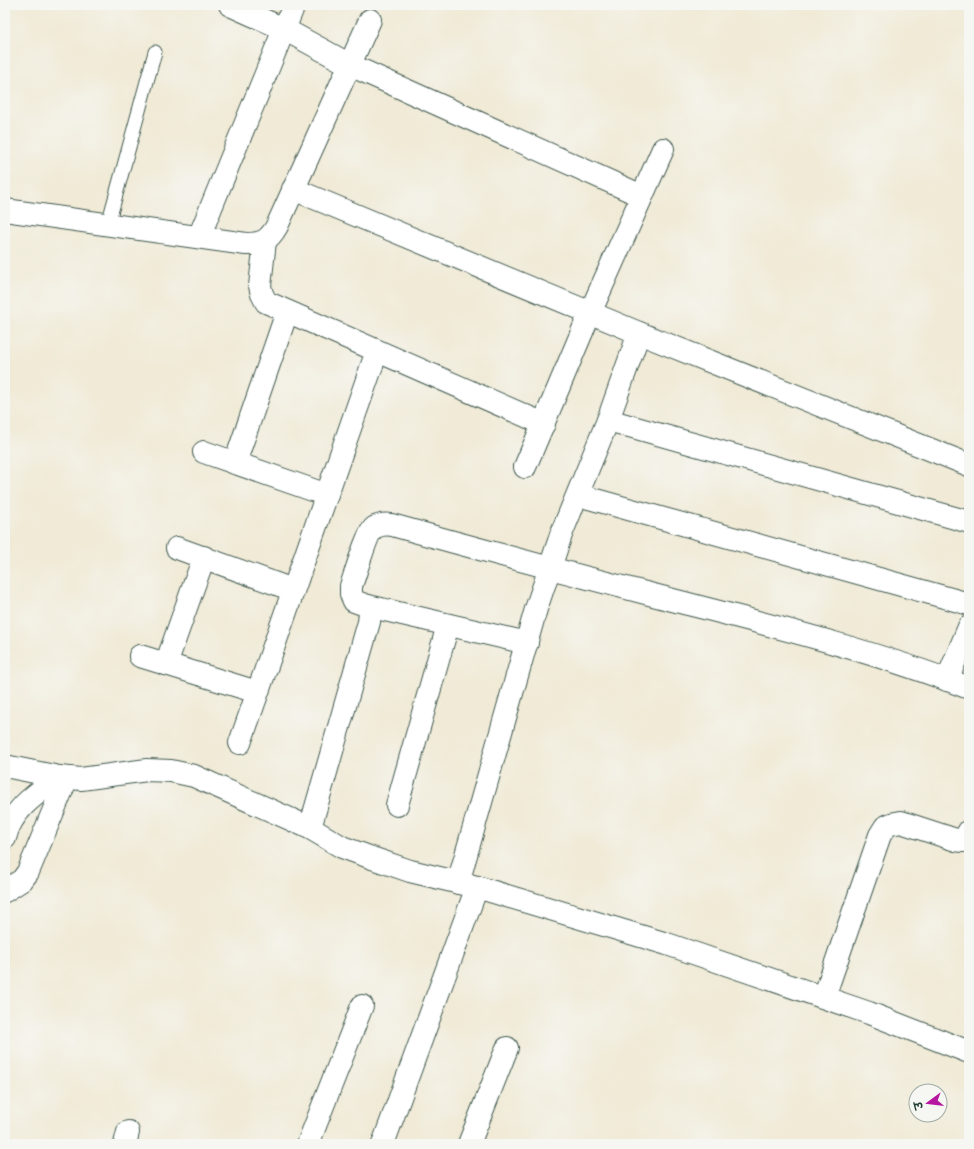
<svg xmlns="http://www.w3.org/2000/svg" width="974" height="1149" viewBox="0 0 974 1149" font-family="Delius,'Playpen Sans Deva',sans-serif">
	<rect width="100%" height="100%" fill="#f6f6f2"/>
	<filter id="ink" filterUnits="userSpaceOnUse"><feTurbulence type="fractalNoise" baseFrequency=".025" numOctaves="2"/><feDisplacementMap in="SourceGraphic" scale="8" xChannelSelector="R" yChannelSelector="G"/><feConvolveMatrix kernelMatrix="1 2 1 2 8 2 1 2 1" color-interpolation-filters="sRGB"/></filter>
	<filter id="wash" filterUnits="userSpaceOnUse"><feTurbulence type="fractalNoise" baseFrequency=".012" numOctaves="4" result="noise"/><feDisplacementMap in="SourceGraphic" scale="16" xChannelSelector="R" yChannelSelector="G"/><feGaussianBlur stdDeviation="0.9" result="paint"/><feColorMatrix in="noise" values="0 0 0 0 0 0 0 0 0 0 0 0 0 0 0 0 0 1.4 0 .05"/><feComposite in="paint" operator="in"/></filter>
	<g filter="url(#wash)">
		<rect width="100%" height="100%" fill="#f0ead6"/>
	</g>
	<g filter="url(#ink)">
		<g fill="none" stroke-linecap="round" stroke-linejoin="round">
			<g stroke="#3e574c" stroke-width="15">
				<polyline id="service" points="108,224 155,52"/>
			</g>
			<g stroke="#3e574c" stroke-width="24">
				<g id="minor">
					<polyline points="230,5 284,29 350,65 642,196"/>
					<polyline points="293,189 639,333 969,465"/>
					<path d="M 5,210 L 246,244 C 263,244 269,240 277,226 L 370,20"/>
					<polyline points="199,237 294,5"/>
					<polyline points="265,241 260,286 262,294 266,302 544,424"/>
					<polyline points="608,420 969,522"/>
					<polyline points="204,452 327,495"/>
					<polyline points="235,463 287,312"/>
					<polyline points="525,467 590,313 663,149"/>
					<polyline points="578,495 969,604"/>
					<polyline points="177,548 293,590"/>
					<polyline points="368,606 527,643"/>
					<polyline points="140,656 257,692"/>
					<polyline points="166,664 204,557"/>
					<polyline points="947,680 969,627"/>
					<polyline points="240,743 377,351"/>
					<polyline points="5,766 59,777 81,779 147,770 171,771 194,776 310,828 342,847 372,858 410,871 477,887 667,944 869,1013 969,1052"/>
					<polyline points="397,805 448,625"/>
					<path d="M 310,828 L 369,622 L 370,612 L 368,606 L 354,601 L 351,594 L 351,586 C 355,575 367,533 374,528 C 380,524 386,524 392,525 C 482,550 571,574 661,597 C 765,624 869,649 969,688"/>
					<path d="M 5,838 C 12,809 36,794 59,777"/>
					<polyline points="458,883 536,609 562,532 608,420 639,333"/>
					<polyline points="5,891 22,880 28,872 67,778"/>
					<polyline points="824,997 880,835 885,827 891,824 901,822 956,840 963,841 969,831"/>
					<polyline points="125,1144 128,1132"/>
					<polyline points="308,1144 362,1006"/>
					<polyline points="383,1144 477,887"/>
					<polyline points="469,1144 507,1048"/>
				</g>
			</g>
			<use href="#service" stroke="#fff" stroke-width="13"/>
			<use href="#minor" stroke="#fff" stroke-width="22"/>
		</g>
	</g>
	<rect width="974" height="1149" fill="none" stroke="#f6f6f2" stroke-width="20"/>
	<g transform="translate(928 1103) rotate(255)"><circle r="19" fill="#f6f6f2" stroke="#a0aca6"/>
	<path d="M0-3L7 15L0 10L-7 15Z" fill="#b5179e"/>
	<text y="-6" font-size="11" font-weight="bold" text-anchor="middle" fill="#1f3d34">उ</text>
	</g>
</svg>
